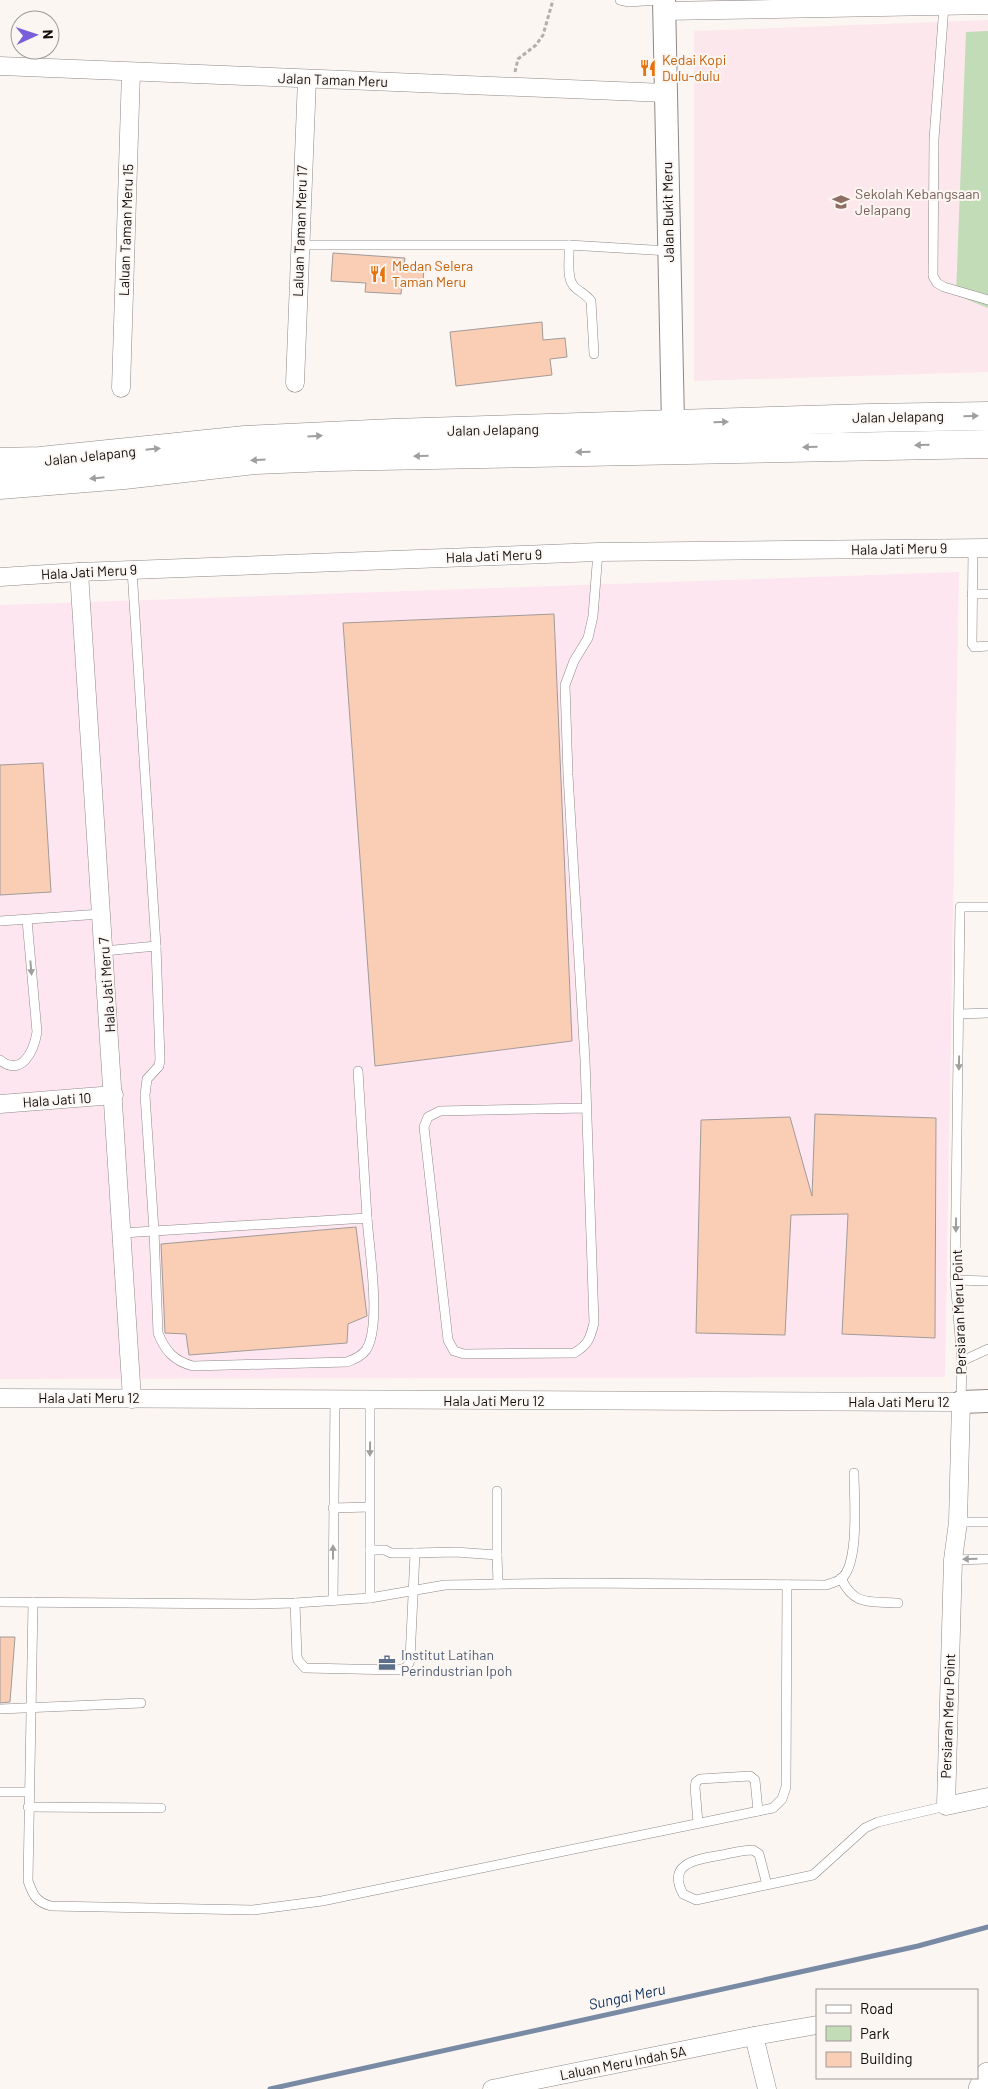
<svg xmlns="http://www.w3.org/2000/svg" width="988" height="2089" viewBox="0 0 988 2089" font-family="Barlow,sans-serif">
	<rect width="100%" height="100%" fill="#fcf6f3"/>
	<polygon fill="#fee6f1" points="959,572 945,1377 0,1379 0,605"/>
	<polygon fill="#fce7ed" points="988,20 988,372 694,381 694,31"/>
	<polygon fill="#c1dcb6" points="988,31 988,308 956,295 966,32"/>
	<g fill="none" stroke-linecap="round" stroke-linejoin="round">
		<polyline stroke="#798ba4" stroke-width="5" points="270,2089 918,1946 988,1927"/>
	</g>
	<g fill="#facdb5" stroke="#a19b98">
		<polygon points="333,253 405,258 404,266 424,268 423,282 402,281 401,294 365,292 366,283 331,281"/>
		<polygon points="542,322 543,340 565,338 567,357 550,359 552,375 456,386 450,332"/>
		<polygon points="554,614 572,1041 375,1066 343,623"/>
		<polygon points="43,763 51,892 0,895 0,765"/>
		<polygon points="815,1114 936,1118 935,1338 842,1334 848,1214 791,1215 785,1335 696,1333 701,1120 790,1117 812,1196"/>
		<polygon points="356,1227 367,1316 348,1324 347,1343 189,1355 186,1334 165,1333 161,1244"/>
		<polygon points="0,1637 15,1637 10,1702 0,1703"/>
	</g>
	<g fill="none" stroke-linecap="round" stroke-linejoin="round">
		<g stroke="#8e8886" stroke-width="10">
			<g id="service">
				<polyline points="620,0 629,2 658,0"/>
				<polyline points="944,6 934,139 933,276 937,283 944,287 988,300"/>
				<polyline points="300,245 569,245 669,251"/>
				<path d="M 569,245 C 570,255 566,277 573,285 C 577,291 585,293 591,301 L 594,354"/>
				<polyline points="973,548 972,644 974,647 988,646"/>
				<polyline points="972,594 988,594"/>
				<polyline points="0,921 101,914"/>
				<polyline points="104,951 156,946 132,570"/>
				<polyline points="960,1014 988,1013"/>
				<path d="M 0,1060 C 22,1078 34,1050 37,1032 L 27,920"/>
				<polyline points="358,1071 367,1218"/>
				<path d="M 587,1108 L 440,1111 L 428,1117 L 424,1127 L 448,1340 L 454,1351 L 464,1354 L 574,1353 C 588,1345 590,1339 594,1323 L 585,1060 L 568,775 L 565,685 L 574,661 L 588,638 L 593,616 L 598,552"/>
				<path d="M 367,1218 C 369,1248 382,1326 366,1350 C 361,1357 354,1359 347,1362 L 193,1366 C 174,1361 165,1351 158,1333 L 154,1231 Z"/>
				<polyline points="123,1233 154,1231 145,1095 147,1079 159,1066 160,1059 156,946"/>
				<polyline points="955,1280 988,1281"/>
				<polyline points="962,1361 988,1349"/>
				<polyline points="370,1401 370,1598"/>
				<polyline points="961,1401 962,1361 955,1280 960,907 988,907"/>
				<polyline points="333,1508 369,1507"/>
				<polyline points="958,1522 988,1522"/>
				<polyline points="370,1550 385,1550 391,1553 415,1553"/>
				<polyline points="497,1555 498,1584"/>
				<polyline points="953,1560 988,1559"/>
				<path d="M 841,1578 C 854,1607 871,1601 898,1603"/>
				<polyline points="333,1601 335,1399"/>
				<path d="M 0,1602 L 252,1604 L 295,1603 L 370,1598 L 445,1585 L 581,1583 L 826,1585 C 831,1583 837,1582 841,1579 C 860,1564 854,1496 854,1473"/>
				<path d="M 33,1602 L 28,1881 C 33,1895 36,1902 51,1906 L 253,1910 L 322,1901 L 773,1808 L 782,1799 L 786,1787 L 787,1585"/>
				<path d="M 295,1603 L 297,1656 L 298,1660 L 305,1668 L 397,1670 C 405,1669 409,1667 410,1659 L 415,1553 L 455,1552 L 497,1555 L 497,1491"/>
				<polyline points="0,1709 141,1703"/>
				<polyline points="0,1792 29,1792"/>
				<polyline points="28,1807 161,1808"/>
				<polyline points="698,1823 695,1787 696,1782 700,1779 750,1776 755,1780 758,1811"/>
				<path d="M 767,1885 L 759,1854 L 753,1850 C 742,1850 732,1853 722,1855 C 699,1859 666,1862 683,1894 L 696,1900 L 813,1875 L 865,1828 L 878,1822 L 946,1806"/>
			</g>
		</g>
		<g stroke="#8e8886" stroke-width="19">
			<g id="minor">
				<polyline points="664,11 988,5"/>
				<polyline points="0,66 666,93"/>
				<polyline points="295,383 307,79"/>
				<polyline points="121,388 131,72"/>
				<polyline points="79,572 132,1399"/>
				<polyline points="0,577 79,572 598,552 988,548"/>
				<polyline points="0,1104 114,1095"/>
				<polyline points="0,1398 961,1402 958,1522 953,1560 946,1806 988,1797"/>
				<polyline points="754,2036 817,2025"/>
				<polyline points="492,2089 754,2036 767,2089"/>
			</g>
		</g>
		<g stroke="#8e8886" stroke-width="24">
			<g id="tertiary">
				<polyline points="664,0 673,423"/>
				<polyline points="961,1402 988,1401"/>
			</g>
		</g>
		<g stroke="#8e8886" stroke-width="26">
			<polyline id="secondary" points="981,2089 988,2075"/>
		</g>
		<g stroke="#8e8886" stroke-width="29">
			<g id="primary">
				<polyline points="0,462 40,461 245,440 393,433 869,418 988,416"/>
				<polyline points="0,485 124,475 256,460 328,457 988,444"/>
			</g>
		</g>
		<polyline stroke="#b3aeac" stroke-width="3" stroke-dasharray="4 2.5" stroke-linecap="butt" points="515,72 518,59 536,45 543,35 553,0"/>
		<use href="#service" stroke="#fff" stroke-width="9"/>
		<use href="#minor" stroke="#fff" stroke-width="18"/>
		<use href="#tertiary" stroke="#fff" stroke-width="22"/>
		<use href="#secondary" stroke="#fff" stroke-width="25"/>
		<use href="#primary" stroke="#fff" stroke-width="28"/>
	</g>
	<defs><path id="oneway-solid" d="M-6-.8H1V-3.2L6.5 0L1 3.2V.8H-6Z" transform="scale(1.25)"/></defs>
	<g fill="#9f9f9e">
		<use href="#oneway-solid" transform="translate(971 416) rotate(-1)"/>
		<use href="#oneway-solid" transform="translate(721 422) rotate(-2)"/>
		<use href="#oneway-solid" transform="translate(315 436) rotate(-3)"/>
		<use href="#oneway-solid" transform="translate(922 445) rotate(179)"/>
		<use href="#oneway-solid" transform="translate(810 447) rotate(179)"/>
		<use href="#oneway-solid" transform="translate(153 449) rotate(-6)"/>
		<use href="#oneway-solid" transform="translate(583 452) rotate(179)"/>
		<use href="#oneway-solid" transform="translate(421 456) rotate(179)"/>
		<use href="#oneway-solid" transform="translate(258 460) rotate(176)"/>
		<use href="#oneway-solid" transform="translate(97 478) rotate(174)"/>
		<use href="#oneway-solid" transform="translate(31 968) rotate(85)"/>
		<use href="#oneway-solid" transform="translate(959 1063) rotate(91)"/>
		<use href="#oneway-solid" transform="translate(956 1225) rotate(91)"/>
		<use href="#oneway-solid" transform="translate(370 1449) rotate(91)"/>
		<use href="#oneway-solid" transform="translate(333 1552) rotate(-90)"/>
		<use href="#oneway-solid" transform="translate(970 1559) rotate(179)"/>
	</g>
	<defs>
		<g id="restaurant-bare" transform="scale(1.35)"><path d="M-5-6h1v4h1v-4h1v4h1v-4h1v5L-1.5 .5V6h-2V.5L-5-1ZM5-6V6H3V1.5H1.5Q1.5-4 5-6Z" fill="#e8710a" stroke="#fcf6f3" stroke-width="2.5" paint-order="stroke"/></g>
		<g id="school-bare" transform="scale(1.35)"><path d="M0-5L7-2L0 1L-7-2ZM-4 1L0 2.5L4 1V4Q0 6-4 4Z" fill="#8d6e63" stroke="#fcf6f3" stroke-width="2.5" paint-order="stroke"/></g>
		<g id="office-bare" transform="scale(1.35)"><path d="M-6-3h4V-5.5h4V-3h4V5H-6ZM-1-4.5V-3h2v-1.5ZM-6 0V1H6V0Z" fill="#5c6f8a" stroke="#fcf6f3" stroke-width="2.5" paint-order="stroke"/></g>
	</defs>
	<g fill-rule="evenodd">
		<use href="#restaurant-bare" x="648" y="68"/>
		<use href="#school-bare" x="841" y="202"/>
		<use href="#restaurant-bare" x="378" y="274"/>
		<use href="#office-bare" x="387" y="1663"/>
	</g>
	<g text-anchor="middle" stroke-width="4" stroke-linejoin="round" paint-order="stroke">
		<g font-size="14" fill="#c56008" stroke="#fcf6f3" text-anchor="start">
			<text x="662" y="65">Kedai Kopi<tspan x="662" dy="16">Dulu-dulu</tspan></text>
			<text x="392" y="271">Medan Selera<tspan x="392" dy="16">Taman Meru</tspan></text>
		</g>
		<g font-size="14" fill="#100e0d" stroke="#fcf6f3">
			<text transform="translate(333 80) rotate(2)" y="5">Jalan Taman Meru</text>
			<text transform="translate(668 212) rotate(-91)" y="5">Jalan Bukit Meru</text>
			<text transform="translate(126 230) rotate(-88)" y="5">Laluan Taman Meru 15</text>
			<text transform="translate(300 231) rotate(-88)" y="5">Laluan Taman Meru 17</text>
			<text transform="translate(898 417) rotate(-1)" y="5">Jalan Jelapang</text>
			<text transform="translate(493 430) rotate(-1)" y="5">Jalan Jelapang</text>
			<text transform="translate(90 456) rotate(-6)" y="5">Jalan Jelapang</text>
			<text transform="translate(899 549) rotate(-1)" y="5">Hala Jati Meru 9</text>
			<text transform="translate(494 556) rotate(-2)" y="5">Hala Jati Meru 9</text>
			<text transform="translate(89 572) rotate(-3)" y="5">Hala Jati Meru 9</text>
			<text transform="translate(107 985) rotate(-94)" y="5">Hala Jati Meru 7</text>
			<text transform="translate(57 1100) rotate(-4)" y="5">Hala Jati 10</text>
			<text transform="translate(959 1312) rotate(-92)" y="5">Persiaran Meru Point</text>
			<text x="89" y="1403">Hala Jati Meru 12</text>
			<text x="494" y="1406">Hala Jati Meru 12</text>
			<text x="899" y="1407">Hala Jati Meru 12</text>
			<text transform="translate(948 1716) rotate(-88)" y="5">Persiaran Meru Point</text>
			<text transform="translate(623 2063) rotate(-11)" y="5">Laluan Meru Indah 5A</text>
		</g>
		<g font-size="14" fill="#785e54" stroke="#fcf6f3" text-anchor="start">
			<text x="855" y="199">Sekolah Kebangsaan<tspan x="855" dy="16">Jelapang</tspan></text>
		</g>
		<g font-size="14" fill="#4e5e75" stroke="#fcf6f3" text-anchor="start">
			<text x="401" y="1660">Institut Latihan<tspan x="401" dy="16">Perindustrian Ipoh</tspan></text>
		</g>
		<g font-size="15" font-style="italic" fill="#133563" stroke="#fcf6f3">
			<text transform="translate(627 1997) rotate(-12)" y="5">Sungai Meru</text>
		</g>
	</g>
	<rect x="816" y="1989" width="162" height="90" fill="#fcf6f3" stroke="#9e9997"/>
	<rect x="826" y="2005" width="25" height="8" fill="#ffffff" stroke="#9e9997"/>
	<text x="860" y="2014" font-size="15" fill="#100e0d">Road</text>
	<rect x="826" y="2026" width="25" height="15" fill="#c1dcb6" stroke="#9e9997"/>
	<text x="860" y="2039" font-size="15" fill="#100e0d">Park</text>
	<rect x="826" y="2052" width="25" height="15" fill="#facdb5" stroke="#9e9997"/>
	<text x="860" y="2064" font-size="15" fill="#100e0d">Building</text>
	<g transform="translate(35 35) rotate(87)"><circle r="24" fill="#fcf6f3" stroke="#9e9997"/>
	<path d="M0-4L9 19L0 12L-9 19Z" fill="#785fda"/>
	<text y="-8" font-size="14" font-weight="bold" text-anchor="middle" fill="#100e0d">N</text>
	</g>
</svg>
